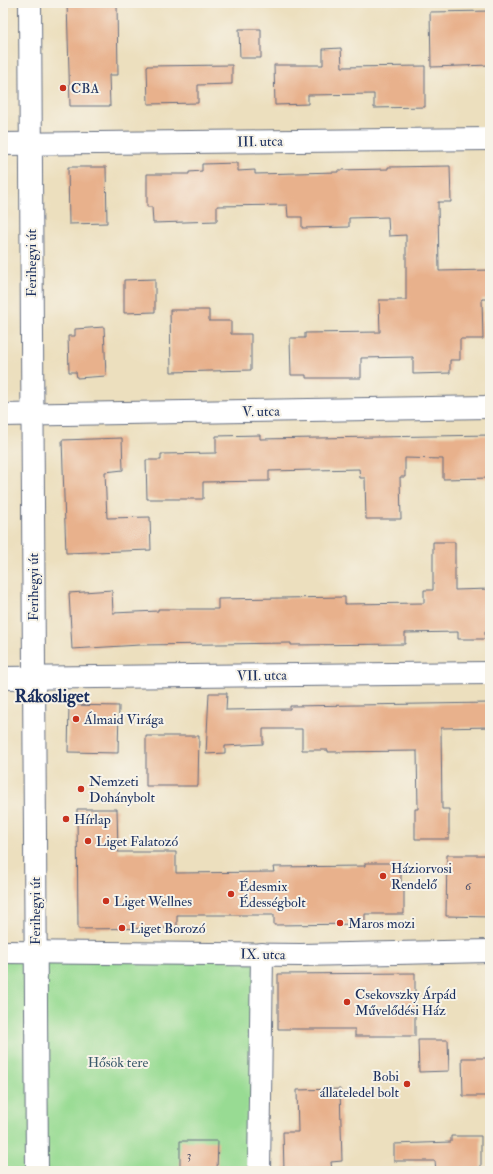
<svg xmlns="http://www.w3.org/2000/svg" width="493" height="1174" viewBox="0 0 493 1174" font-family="'IM FELL Double Pica',serif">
	<rect width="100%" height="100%" fill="#f7f3e8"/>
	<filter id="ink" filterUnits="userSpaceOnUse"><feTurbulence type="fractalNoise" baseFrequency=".025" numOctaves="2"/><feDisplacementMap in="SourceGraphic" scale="8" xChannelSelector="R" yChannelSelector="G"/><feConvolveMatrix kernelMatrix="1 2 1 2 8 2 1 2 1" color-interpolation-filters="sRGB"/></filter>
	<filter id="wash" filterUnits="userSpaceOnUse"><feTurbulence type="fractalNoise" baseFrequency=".012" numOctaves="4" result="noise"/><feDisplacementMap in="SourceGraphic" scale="16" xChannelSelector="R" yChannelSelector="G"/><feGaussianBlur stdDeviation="0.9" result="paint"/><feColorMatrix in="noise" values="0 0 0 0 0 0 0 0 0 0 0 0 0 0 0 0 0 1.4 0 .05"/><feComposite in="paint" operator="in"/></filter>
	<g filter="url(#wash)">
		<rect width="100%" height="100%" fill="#ecdfbe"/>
		<polygon fill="#98db93" stroke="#5a8578" points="3,952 262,954 259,1171 3,1171"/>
		<g id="blocks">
			<g fill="#e8b18c">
				<polygon points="67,3 117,3 118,75 109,75 110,106 70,106"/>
				<polygon points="490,11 490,65 431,67 430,12"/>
				<polygon points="239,29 261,29 261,58 240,58"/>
				<polygon points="341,48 342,67 425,66 425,107 374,108 374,94 308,95 308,104 275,105 274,65 323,65 323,49"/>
				<polygon points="232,65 232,84 198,85 198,103 148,104 147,66"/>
				<polygon points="238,163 238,171 255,170 255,174 338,172 338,170 388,169 388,167 450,166 451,202 438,202 439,271 490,270 490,299 482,299 483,339 460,339 460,360 450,360 450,373 413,374 413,357 361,358 361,378 306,378 306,375 291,375 290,338 305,338 305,333 380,332 379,300 406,300 406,235 389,236 388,217 349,218 349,227 302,228 302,217 288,217 287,205 217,206 217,221 153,223 152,207 147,207 147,174 189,174 189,172 202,171 202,164"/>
				<polygon points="68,167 106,167 107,223 69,224"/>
				<polygon points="155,279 155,312 124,313 124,280"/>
				<polygon points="170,310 209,310 209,321 231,321 231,334 251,334 251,370 171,372"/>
				<polygon points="104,327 106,376 77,378 76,372 69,372 68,336 75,336 75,329"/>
				<polygon points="260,435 260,439 490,435 490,478 443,479 443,459 405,458 405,477 400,477 401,519 366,519 365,478 360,478 359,469 269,471 269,481 203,482 203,499 147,499 146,460 161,460 161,454 216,453 216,436"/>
				<polygon points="122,438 123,470 105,472 107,518 150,517 151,550 66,553 62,440"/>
				<polygon points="433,542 455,542 455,590 490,589 490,632 485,632 485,639 458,639 458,632 405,633 405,644 291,645 291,643 218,644 140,645 72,649 69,593 112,590 113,613 158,611 158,609 218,609 218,599 345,597 345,604 424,603 424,590 433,590"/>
				<polygon points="209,693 227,693 226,710 290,709 290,706 490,703 490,727 441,728 442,809 449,809 449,839 415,839 415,809 418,809 417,751 328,752 328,750 302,750 302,729 263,729 263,744 225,746 225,753 206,754"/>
				<polygon points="69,705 119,706 118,753 68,752"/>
				<polygon points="146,736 199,736 198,786 146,786"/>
				<polygon points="77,809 117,809 118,852 176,852 176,873 274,872 273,867 365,866 365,863 401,863 401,889 404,889 404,914 365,914 365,924 274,925 274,915 177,915 177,928 78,929"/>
				<polygon points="447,855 490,855 490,917 446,916"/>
				<polygon points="415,973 415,1036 355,1036 355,1029 278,1029 278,974"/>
				<polygon points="418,1040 448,1040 449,1071 419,1072"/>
				<polygon points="462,1058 490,1058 490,1096 463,1096"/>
				<polygon points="340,1089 342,1161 331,1162 332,1171 284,1171 283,1132 298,1132 297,1090"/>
				<polygon points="451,1136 481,1136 481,1171 436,1171 435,1161 394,1161 394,1144 451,1142"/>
				<polygon points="180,1141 218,1141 217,1171 180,1171"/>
			</g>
		</g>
	</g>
	<g filter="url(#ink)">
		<use href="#blocks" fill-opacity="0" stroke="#646d80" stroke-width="1"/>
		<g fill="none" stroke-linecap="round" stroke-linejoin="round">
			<g stroke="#646d80" stroke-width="24">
				<g id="minor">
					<polyline points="30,3 37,1171"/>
					<polyline points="3,144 490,139"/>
					<polyline points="3,415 490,407"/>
					<polyline points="3,678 490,673"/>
					<polyline points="3,952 301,955 490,951"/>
					<polyline points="259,1171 262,954"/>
				</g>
			</g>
			<use href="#minor" stroke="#fff" stroke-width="22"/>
		</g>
	</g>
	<g fill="#c8321e" stroke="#f7f3e8" stroke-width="1.5">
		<circle cx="63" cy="88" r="4"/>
		<circle cx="76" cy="719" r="4"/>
		<circle cx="81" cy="789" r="4"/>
		<circle cx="66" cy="819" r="4"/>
		<circle cx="88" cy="841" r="4"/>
		<circle cx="383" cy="876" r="4"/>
		<circle cx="231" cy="894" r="4"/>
		<circle cx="106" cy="901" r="4"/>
		<circle cx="340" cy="923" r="4"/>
		<circle cx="122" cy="928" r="4"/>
		<circle cx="347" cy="1002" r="4"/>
		<circle cx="407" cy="1084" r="4"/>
	</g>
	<g text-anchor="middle" stroke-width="4" stroke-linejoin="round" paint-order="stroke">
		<g font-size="12" fill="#4e506a">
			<text x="468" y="890">6</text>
			<text x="189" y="1159">3</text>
		</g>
		<g font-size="14" fill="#1b2f5e" stroke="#f7f3e8" text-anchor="start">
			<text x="71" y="93">CBA</text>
			<text x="84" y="724">Álmaid Virága</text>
			<text x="89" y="786">Nemzeti<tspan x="89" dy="16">Dohánybolt</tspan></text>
			<text x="74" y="824">Hírlap</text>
			<text x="96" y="846">Liget Falatozó</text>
			<text x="391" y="873">Háziorvosi<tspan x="391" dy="16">Rendelő</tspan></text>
			<text x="239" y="891">Édesmix<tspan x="239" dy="16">Édességbolt</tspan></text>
			<text x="114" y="906">Liget Wellnes</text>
			<text x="348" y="928">Maros mozi</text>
			<text x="130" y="933">Liget Borozó</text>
			<text x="355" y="999">Csekovszky Árpád<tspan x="355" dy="16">Művelődési Ház</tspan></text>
			<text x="399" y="1081" text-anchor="end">Bobi<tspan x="399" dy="16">állateledel bolt</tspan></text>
		</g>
		<g font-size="14" fill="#1b2f5e" stroke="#f7f3e8">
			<text transform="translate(260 141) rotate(-1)" y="5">III. utca</text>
			<text transform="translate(31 263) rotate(-90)" y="5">Ferihegyi út</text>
			<text transform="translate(261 411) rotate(-1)" y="5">V. utca</text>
			<text transform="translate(33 587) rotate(-90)" y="5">Ferihegyi út</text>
			<text transform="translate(262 675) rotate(-1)" y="5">VII. utca</text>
			<text transform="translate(35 911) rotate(-90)" y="5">Ferihegyi út</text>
			<text transform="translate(263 954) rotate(1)" y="5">IX. utca</text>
		</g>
		<g font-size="14" fill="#3a5a6b" stroke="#f7f3e8">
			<text x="118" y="1067">Hősök tere</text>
		</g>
		<g font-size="18" font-weight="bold" fill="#1b2f5e" stroke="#f7f3e8">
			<text x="52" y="702">Rákosliget</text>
		</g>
	</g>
	<rect width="493" height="1174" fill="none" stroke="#f7f3e8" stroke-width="16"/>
</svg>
